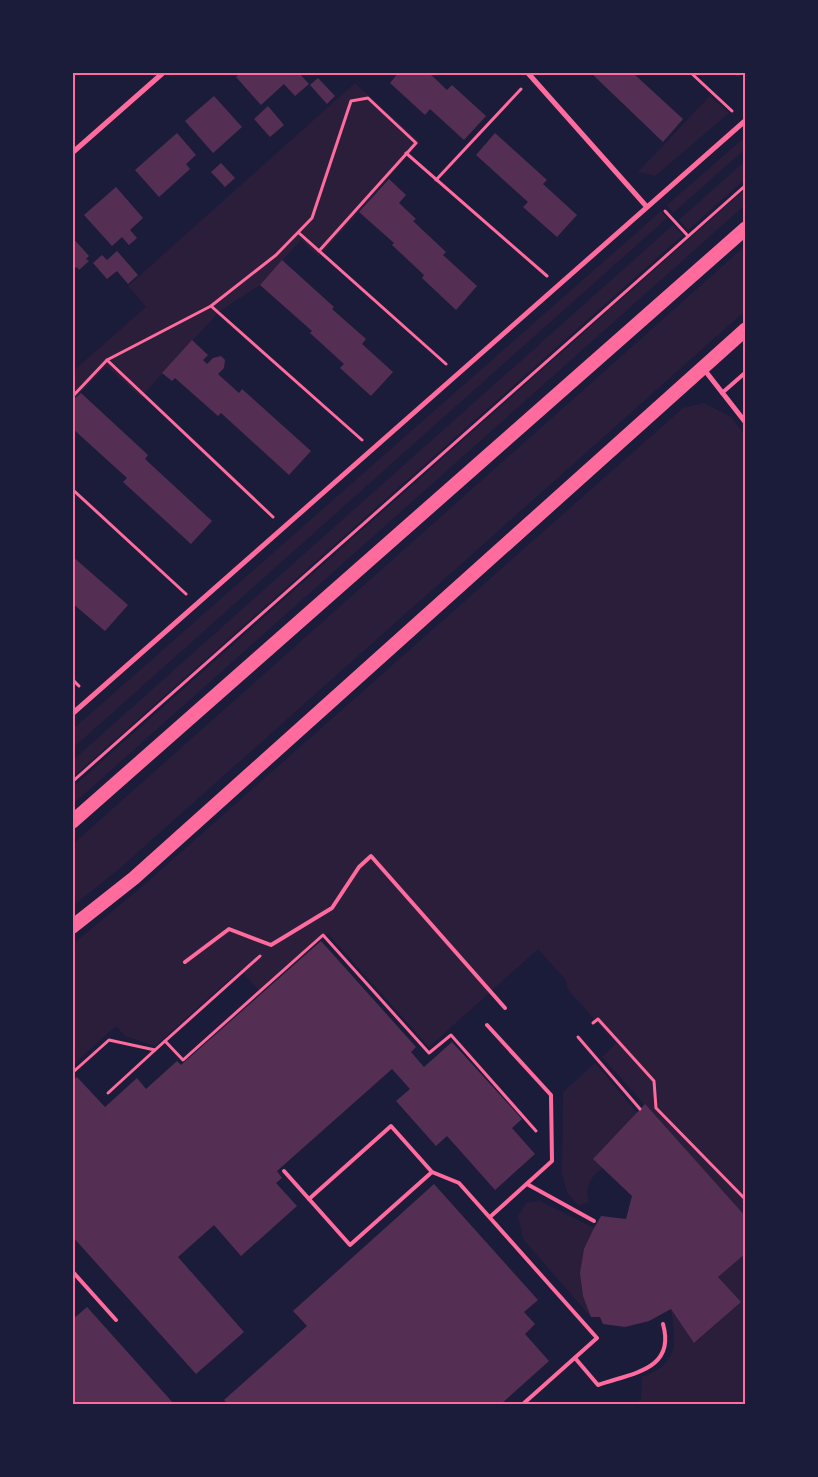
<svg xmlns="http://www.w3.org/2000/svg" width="818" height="1477" viewBox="0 0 818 1477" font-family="'IBM Plex Sans',sans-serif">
	<rect width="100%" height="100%" fill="#1b1b3a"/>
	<g fill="#2a1e3b">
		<polygon points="355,83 420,142 319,257 301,240 260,285 220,311 141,397 106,366 73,401 72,372 146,307 128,286"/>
		<polygon points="710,96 729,113 655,176 638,172"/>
		<polygon points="745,137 745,149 673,213 667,205"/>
		<polygon points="745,161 745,179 688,230 679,220"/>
		<polygon points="745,189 745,205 73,804 73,787"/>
		<polygon points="661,211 667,218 73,748 73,729"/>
		<polygon points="673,225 683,235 73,777 73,760"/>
		<polygon points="745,246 745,311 119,869 73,906 73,844"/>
		<polygon points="704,403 731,417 746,437 745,1217 602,1057 616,1043 568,990 565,979 538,949 429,1047 328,934 261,993 240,970 155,1046 125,1036 116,1026 73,1065 73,944 145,884 683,408"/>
		<path d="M 595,1063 L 637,1113 L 603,1168 C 590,1177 585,1186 589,1202 L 578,1206 L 567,1192 L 562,1174 L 563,1092 Z"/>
		<polygon points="540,1201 594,1228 591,1317 523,1239 518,1216 526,1203"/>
		<path d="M 745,1253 L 745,1404 L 636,1404 L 641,1399 L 642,1377 C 680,1364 676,1342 671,1309 L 695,1343 L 741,1302 L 718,1277 Z"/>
	</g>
	<g fill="#542f53">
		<polygon points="241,72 298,72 309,84 295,96 284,84 261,105 236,77"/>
		<polygon points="399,72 428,72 447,90 452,85 486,116 464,140 430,109 425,115 390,83"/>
		<polygon points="590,72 636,72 634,74 683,119 663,142"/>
		<polygon points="318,78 335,96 327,104 310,85"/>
		<polygon points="214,96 242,127 213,153 185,121"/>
		<polygon points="268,106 284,125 270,137 254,119"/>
		<polygon points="177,133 196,155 186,164 190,169 159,197 135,170"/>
		<polygon points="495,133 547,180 543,184 577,215 557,237 523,207 528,202 476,155"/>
		<polygon points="221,163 235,178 225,187 211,172"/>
		<polygon points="389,179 406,195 399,203 416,219 413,221 446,252 443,255 477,286 456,310 422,278 424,275 392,245 394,243 359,212"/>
		<polygon points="116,187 143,218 130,230 137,238 129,245 122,237 112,246 84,215"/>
		<polygon points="72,237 89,256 86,259 89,261 79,270 77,267 72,270"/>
		<polygon points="117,251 138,275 128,284 117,271 107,279 93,263 102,255 107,260"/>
		<polygon points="282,260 334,307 332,309 366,339 362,344 393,372 371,396 340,368 344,364 310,333 312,331 260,285"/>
		<polygon points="192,340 208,355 203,360 207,364 213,358 221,356 225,360 224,368 218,374 239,393 242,389 311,451 289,475 221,413 218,416 175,378 172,381 162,373"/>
		<polygon points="81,393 148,455 145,459 212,521 191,544 123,482 127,478 72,428 72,401"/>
		<polygon points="72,556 128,605 105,631 72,603"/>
		<polygon points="321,941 416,1047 411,1052 424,1067 452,1042 522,1119 512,1128 535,1154 495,1190 447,1136 436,1146 396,1101 410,1089 392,1069 277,1171 282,1178 276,1183 297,1206 241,1256 214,1225 178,1257 244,1332 196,1374 72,1236 72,1081 77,1077 105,1107 137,1078 146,1089 177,1061 181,1065"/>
		<polygon points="645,1104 746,1217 746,1253 718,1277 741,1302 694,1343 671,1309 649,1321 625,1327 603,1324 600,1317 591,1317 583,1296 580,1273 584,1249 594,1228 601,1216 626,1219 632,1196 593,1159"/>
		<polygon points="434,1184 538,1300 524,1312 535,1324 525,1334 549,1361 501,1404 228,1404 224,1400 307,1326 293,1311"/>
		<polygon points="87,1307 174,1404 72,1404 72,1320"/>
	</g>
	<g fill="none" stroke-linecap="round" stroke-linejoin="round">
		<g stroke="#ff6b9d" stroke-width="3">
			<polyline points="690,72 732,111"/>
			<polyline points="406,153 547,276"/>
			<polyline points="436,180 521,89"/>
			<polyline points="665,211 688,236"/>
			<polyline points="299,233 446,364"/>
			<polyline points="211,306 362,440"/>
			<polyline points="107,360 273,517"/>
			<polyline points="72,397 107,360 211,306 276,255 312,218 351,101 368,98 416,143 319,251"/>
			<polyline points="72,489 186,594"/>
			<polyline points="72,679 79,686"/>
			<polyline points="72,782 746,185"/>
			<polyline points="593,1023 598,1019 654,1081 656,1108 746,1200"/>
			<polyline points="578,1037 640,1109"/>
			<polyline points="165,1041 183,1060 323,935 429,1053 451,1035 536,1131"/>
			<polyline points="72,1073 109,1040 155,1050 260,956"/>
			<polyline points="108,1093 155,1050"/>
		</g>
		<g stroke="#ff6b9d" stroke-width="4">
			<polyline points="722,393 746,372"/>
			<polyline points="185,962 229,929 271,945 332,908 359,867 371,856 505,1008"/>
			<polyline points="487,1025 551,1095 552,1161 490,1217"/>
			<polyline points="284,1171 309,1199"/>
			<polyline points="432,1172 350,1245 309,1199 391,1126 432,1172 459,1183 597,1338 523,1404"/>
			<polyline points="527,1184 594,1221"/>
			<polyline points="72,1271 116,1320"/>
			<path d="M 575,1358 L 598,1385 C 632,1373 676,1370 663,1324"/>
		</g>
		<g stroke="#ff6b9d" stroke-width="5">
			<polyline points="527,72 647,207"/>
			<polyline points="72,153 164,72"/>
			<polyline points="703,368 746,423"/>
			<polyline points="72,714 746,120"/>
		</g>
		<g stroke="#ff6b9d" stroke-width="14">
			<polyline points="72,822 746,228"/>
			<polyline points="72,927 134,878 746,329"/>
		</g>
	</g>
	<rect width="818" height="1477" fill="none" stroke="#1b1b3a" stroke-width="148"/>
	<rect x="74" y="74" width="670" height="1329" fill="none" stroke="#ff6b9d" stroke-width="2"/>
</svg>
